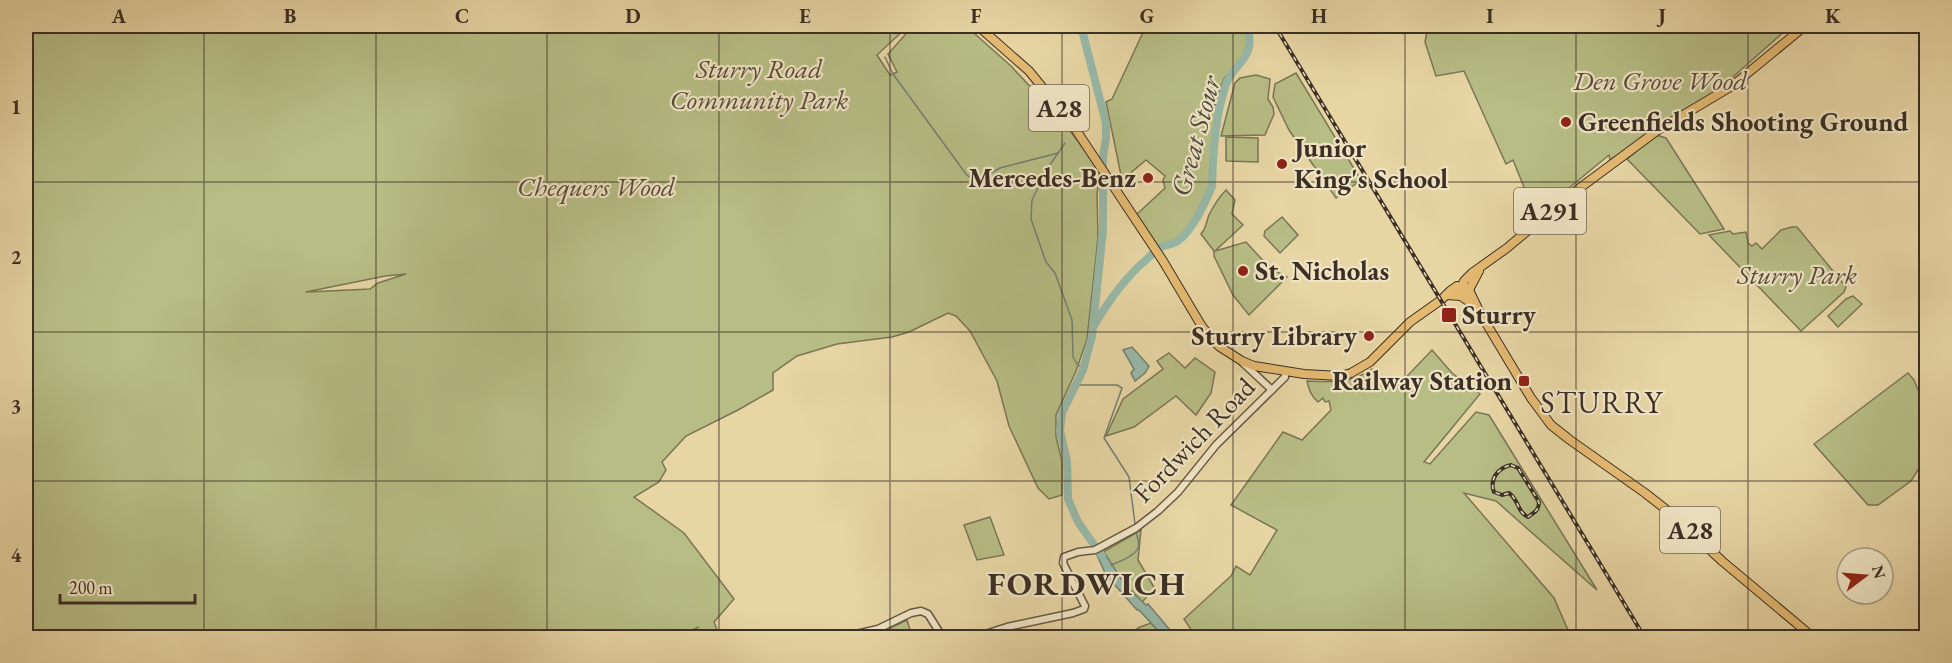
<svg xmlns="http://www.w3.org/2000/svg" width="1952" height="663" viewBox="0 0 1952 663" font-family="'EB Garamond',serif">
	<rect width="100%" height="100%" fill="#e7d5a4"/>
	<filter id="stains"><feTurbulence type="fractalNoise" baseFrequency=".00333" numOctaves="4"/><feColorMatrix values="0 0 0 0 .2 0 0 0 0 .09 0 0 0 0 .02 0 0 0 .5 -.17"/></filter>
	<radialGradient id="worn" r=".72"><stop offset=".6" stop-color="#630" stop-opacity="0"/><stop offset="1" stop-color="#630" stop-opacity=".3"/></radialGradient>
	<g fill="#b7bd85" stroke="#7a7655" stroke-width="1.5" fill-rule="evenodd">
		<path d="M 26,26 L 908,26 L 877,55 L 890,75 L 897,72 L 888,54 L 913,26 L 966,26 L 1011,66 L 1064,123 L 1100,170 L 1097,194 L 1098,238 L 1087,339 L 1076,371 L 1056,415 L 1056,437 L 1062,461 L 1062,495 L 1049,499 L 1038,488 L 1009,426 L 997,381 L 970,331 L 956,316 L 948,313 L 909,332 L 892,337 L 837,344 L 797,356 L 773,373 L 773,390 L 738,410 L 686,436 L 662,462 L 666,470 L 659,482 L 634,497 L 684,533 L 734,599 L 714,622 L 720,637 L 677,637 L 699,627 L 674,638 L 26,637 ZM 406,274 L 378,283 L 370,289 L 306,292 L 385,276 Z"/>
		<path d="M 1146,26 L 1243,26 C 1250,39 1247,54 1237,65 C 1233,70 1227,74 1224,79 C 1220,87 1219,94 1215,102 L 1212,101 L 1212,104 L 1217,105 L 1210,185 C 1205,200 1186,238 1171,243 C 1166,245 1163,244 1157,247 L 1136,215 L 1165,188 L 1163,180 L 1165,176 L 1146,160 L 1122,180 L 1106,102 L 1112,99 Z"/>
		<polygon points="1428,26 1780,26 1787,29 1716,92 1610,160 1609,155 1525,224 1515,217 1526,192 1513,160 1506,164 1464,71 1436,76 1425,42"/>
		<polygon points="1296,73 1361,180 1336,198 1289,130 1273,97 1275,84"/>
		<polygon points="1256,75 1270,79 1268,99 1273,107 1274,114 1265,135 1221,136 1235,83 1240,78"/>
		<polygon points="1656,135 1666,138 1724,229 1700,234 1627,159"/>
		<polygon points="1226,137 1258,138 1258,162 1226,161"/>
		<path d="M 1226,190 L 1235,200 L 1232,214 L 1243,225 L 1215,251 L 1246,242 C 1259,256 1269,269 1287,277 L 1249,315 L 1233,295 L 1214,256 L 1214,251 L 1201,234 C 1207,227 1206,222 1209,215 C 1214,205 1218,198 1226,190 Z"/>
		<polygon points="1282,217 1298,235 1280,253 1264,236 1265,231"/>
		<polygon points="1792,227 1797,227 1846,287 1844,292 1801,331 1709,235 1730,231 1733,234 1746,232 1748,243 1752,246 1756,243 1762,249 1781,230"/>
		<polygon points="1853,296 1862,304 1838,327 1828,316 1846,299"/>
		<path d="M 1432,350 L 1452,373 L 1480,394 L 1424,462 L 1430,464 L 1476,412 L 1489,415 L 1597,590 L 1496,501 L 1464,493 L 1554,598 L 1571,637 L 1196,637 L 1184,619 L 1231,576 L 1236,566 L 1250,575 L 1277,530 L 1231,505 L 1283,432 L 1302,440 L 1331,410 L 1329,401 L 1325,402 L 1323,398 L 1318,402 C 1311,396 1309,390 1307,381 C 1333,382 1350,384 1372,369 L 1393,391 Z"/>
		<polygon points="1169,353 1185,368 1195,358 1215,372 1211,393 1196,415 1176,396 1134,427 1106,436 1123,399 1163,369 1157,361"/>
		<polygon points="1908,373 1914,380 1918,390 1926,393 1926,470 1921,465 1911,481 1878,505 1868,505 1814,444"/>
		<polygon points="990,517 1004,555 977,560 964,525"/>
		<polygon points="1141,530 1138,560 1155,589 1142,602 1119,577 1103,552"/>
		<polygon points="907,620 911,633 915,637 871,637"/>
		<polygon points="1151,623 1164,637 1123,638 1140,627"/>
	</g>
	<g fill="#97b8a8" stroke="#738174" stroke-width="1.5">
		<polygon points="1132,347 1149,366 1145,373 1135,381 1131,373 1134,369 1123,350"/>
		<polygon points="1102,549 1125,585 1146,605 1148,604 1176,637 1164,637 1139,610 1137,610 1106,575 1096,553 1096,550"/>
	</g>
	<g fill="none" stroke-linecap="round" stroke-linejoin="round">
		<g stroke="#738174" stroke-width="1.5">
			<polyline points="885,57 893,74 966,174 975,182 1000,168 1058,153"/>
			<polyline points="1065,143 1047,169 1032,200 1031,219 1046,262 1055,273 1072,320 1073,357 1077,364 1083,369"/>
			<polyline points="1077,385 1117,385 1122,388 1104,438 1129,477 1135,524"/>
			<path d="M 1111,565 C 1119,562 1135,556 1138,548 C 1140,544 1137,536 1136,532"/>
		</g>
		<g stroke="#97b8a8" stroke-width="8">
			<polyline points="1081,26 1106,123 1106,138 1103,157 1103,230 1092,336 1083,370 1062,413 1060,431 1067,461 1068,499 1078,522 1102,556"/>
			<path d="M 1095,324 C 1109,300 1126,277 1147,259 C 1151,255 1156,250 1161,247 C 1167,244 1173,245 1178,241 C 1192,231 1206,202 1212,186 C 1213,152 1215,117 1226,84 C 1234,63 1259,56 1246,26"/>
		</g>
		<g stroke="#675845" stroke-width="9">
			<g id="tertiary">
				<polyline points="1242,362 1272,390"/>
				<polyline points="839,638 878,629 911,613 921,611 928,614 943,638"/>
				<polyline points="973,638 1007,627 1073,613 1084,609 1085,606 1063,563 1064,557 1078,552 1095,550 1136,528 1158,511 1178,492 1216,445 1285,377 1285,372"/>
			</g>
		</g>
		<g stroke="#3c2f25" stroke-width="10">
			<g id="primary">
				<polyline points="1460,291 1464,281 1472,273 1507,248 1569,196 1658,130 1732,86 1805,26"/>
				<polyline points="1461,296 1469,290 1479,271"/>
			</g>
		</g>
		<g stroke="#3c2f25" stroke-width="10">
			<g id="trunk">
				<polyline points="978,26 1029,71 1070,121 1163,261 1201,325 1213,341 1220,347 1242,361 1254,366 1304,374 1340,376 1351,373 1370,362 1410,322 1441,300 1450,291 1457,286 1465,287 1469,290 1480,313 1531,398 1551,425 1570,440 1645,493 1673,515 1722,561 1814,638"/>
				<polyline points="1446,295 1461,296 1475,306"/>
			</g>
		</g>
		<use href="#tertiary" stroke="#efe4c4" stroke-width="6"/>
		<use href="#primary" stroke="#e4ba72" stroke-width="8"/>
		<use href="#trunk" stroke="#e4ba72" stroke-width="8"/>
		<g stroke="#3c2f25" stroke-width="4">
			<g id="rail">
				<polyline points="1275,26 1645,638"/>
				<path d="M 1511,465 L 1518,468 L 1539,502 C 1539,510 1535,512 1528,517 C 1517,512 1519,500 1509,493 L 1502,495 L 1494,492 C 1489,479 1498,468 1511,465 Z"/>
			</g>
		</g>
		<use href="#rail" stroke="#efe4c4" stroke-width="1.5" stroke-dasharray="4.5" stroke-linecap="butt"/>
	</g>
	<path fill="none" stroke="#3c2f25" stroke-width="1.5" stroke-opacity="0.55" d="M 204,26 L 204,638M 376,26 L 376,638M 547,26 L 547,638M 719,26 L 719,638M 890,26 L 890,638M 1062,26 L 1062,638M 1233,26 L 1233,638M 1405,26 L 1405,638M 1576,26 L 1576,638M 1748,26 L 1748,638M 26,182 L 1926,182M 26,332 L 1926,332M 26,481 L 1926,481"/>
	<g fill="#8f2418" stroke="#efe4c4" stroke-width="2">
		<circle cx="1566" cy="122" r="6"/>
		<circle cx="1282" cy="164" r="6"/>
		<circle cx="1148" cy="178" r="6"/>
		<circle cx="1243" cy="271" r="6"/>
		<rect x="1441" y="307" width="16" height="16" rx="3"/>
		<circle cx="1369" cy="336" r="6"/>
		<rect x="1518" y="375" width="12" height="12" rx="3"/>
	</g>
	<g text-anchor="middle" stroke-width="4.5" stroke-linejoin="round" paint-order="stroke">
		<g fill="#efe4c4" stroke="#726555" stroke-width="1.5">
			<rect x="1029" y="85" width="60" height="46" rx="4.5"/>
			<rect x="1514" y="188" width="72" height="46" rx="4.5"/>
			<rect x="1660" y="507" width="60" height="46" rx="4.5"/>
		</g>
		<g font-size="26" font-weight="bold" fill="#3c2f25">
			<text x="1059" y="117">A28</text>
			<text x="1550" y="220">A291</text>
			<text x="1690" y="539">A28</text>
		</g>
		<g font-size="27" font-style="italic" fill="#554b38" stroke="#efe4c4">
			<text x="759" y="78">Sturry Road<tspan x="759" dy="31">Community Park</tspan></text>
			<text x="1660" y="90">Den Grove Wood</text>
			<text x="596" y="196">Chequers Wood</text>
			<text x="1797" y="284">Sturry Park</text>
		</g>
		<g font-size="27" font-weight="bold" fill="#3c2f25" stroke="#efe4c4" text-anchor="start">
			<text x="1578" y="131">Greenfields Shooting Ground</text>
			<text x="1294" y="157">Junior<tspan x="1294" dy="31">King's School</tspan></text>
			<text x="1136" y="187" text-anchor="end">Mercedes-Benz</text>
			<text x="1255" y="280">St. Nicholas</text>
			<text x="1462" y="324">Sturry</text>
			<text x="1357" y="345" text-anchor="end">Sturry Library</text>
			<text x="1512" y="390" text-anchor="end">Railway Station</text>
		</g>
		<g font-size="27" fill="#3c2f25" stroke="#efe4c4">
			<text transform="translate(1194 440) rotate(-46)" y="9">Fordwich Road</text>
		</g>
		<g font-size="28" font-style="italic" fill="#4e4a3f" stroke="#efe4c4">
			<text transform="translate(1195 136) rotate(-75)" y="10">Great Stour</text>
		</g>
		<g font-size="30" letter-spacing="1.5" fill="#3c2f25" stroke="#efe4c4">
			<text x="1602" y="413">STURRY</text>
		</g>
		<g font-size="33" font-weight="bold" letter-spacing="1.5" fill="#3c2f25" stroke="#efe4c4">
			<text x="1087" y="595">FORDWICH</text>
		</g>
	</g>
	<rect width="1952" height="663" fill="none" stroke="#e7d5a4" stroke-width="66"/>
	<g transform="translate(1865 576) rotate(74)"><circle r="28" fill="#efe4c4" stroke="#a79c84" stroke-width="1.5"/>
	<path d="M0-4.5L10 22L0 15L-10 22Z" fill="#8f2418"/>
	<text y="-9" font-size="16" font-weight="bold" text-anchor="middle" fill="#3c2f25">N</text>
	</g>
	<path d="M60 594v9h135v-9" fill="none" stroke="#3c2f25" stroke-width="3"/>
	<text x="69" y="594" font-size="18" fill="#3c2f25" stroke="#efe4c4" stroke-width="4.5" paint-order="stroke">200 m</text>
	<rect x="33" y="33" width="1886" height="597" fill="none" stroke="#3c2f25" stroke-width="2"/>
	<g font-size="20" text-anchor="middle" font-weight="bold" fill="#3c2f25">
		<text x="119" y="23">A</text>
		<text x="290" y="23">B</text>
		<text x="462" y="23">C</text>
		<text x="633" y="23">D</text>
		<text x="805" y="23">E</text>
		<text x="976" y="23">F</text>
		<text x="1147" y="23">G</text>
		<text x="1319" y="23">H</text>
		<text x="1490" y="23">I</text>
		<text x="1662" y="23">J</text>
		<text x="1833" y="23">K</text>
		<text x="16" y="114">1</text>
		<text x="16" y="264">2</text>
		<text x="16" y="413">3</text>
		<text x="16" y="562">4</text>
	</g>
	<rect width="100%" height="100%" filter="url(#stains)"/>
	<rect width="100%" height="100%" fill="url(#worn)"/>
</svg>
